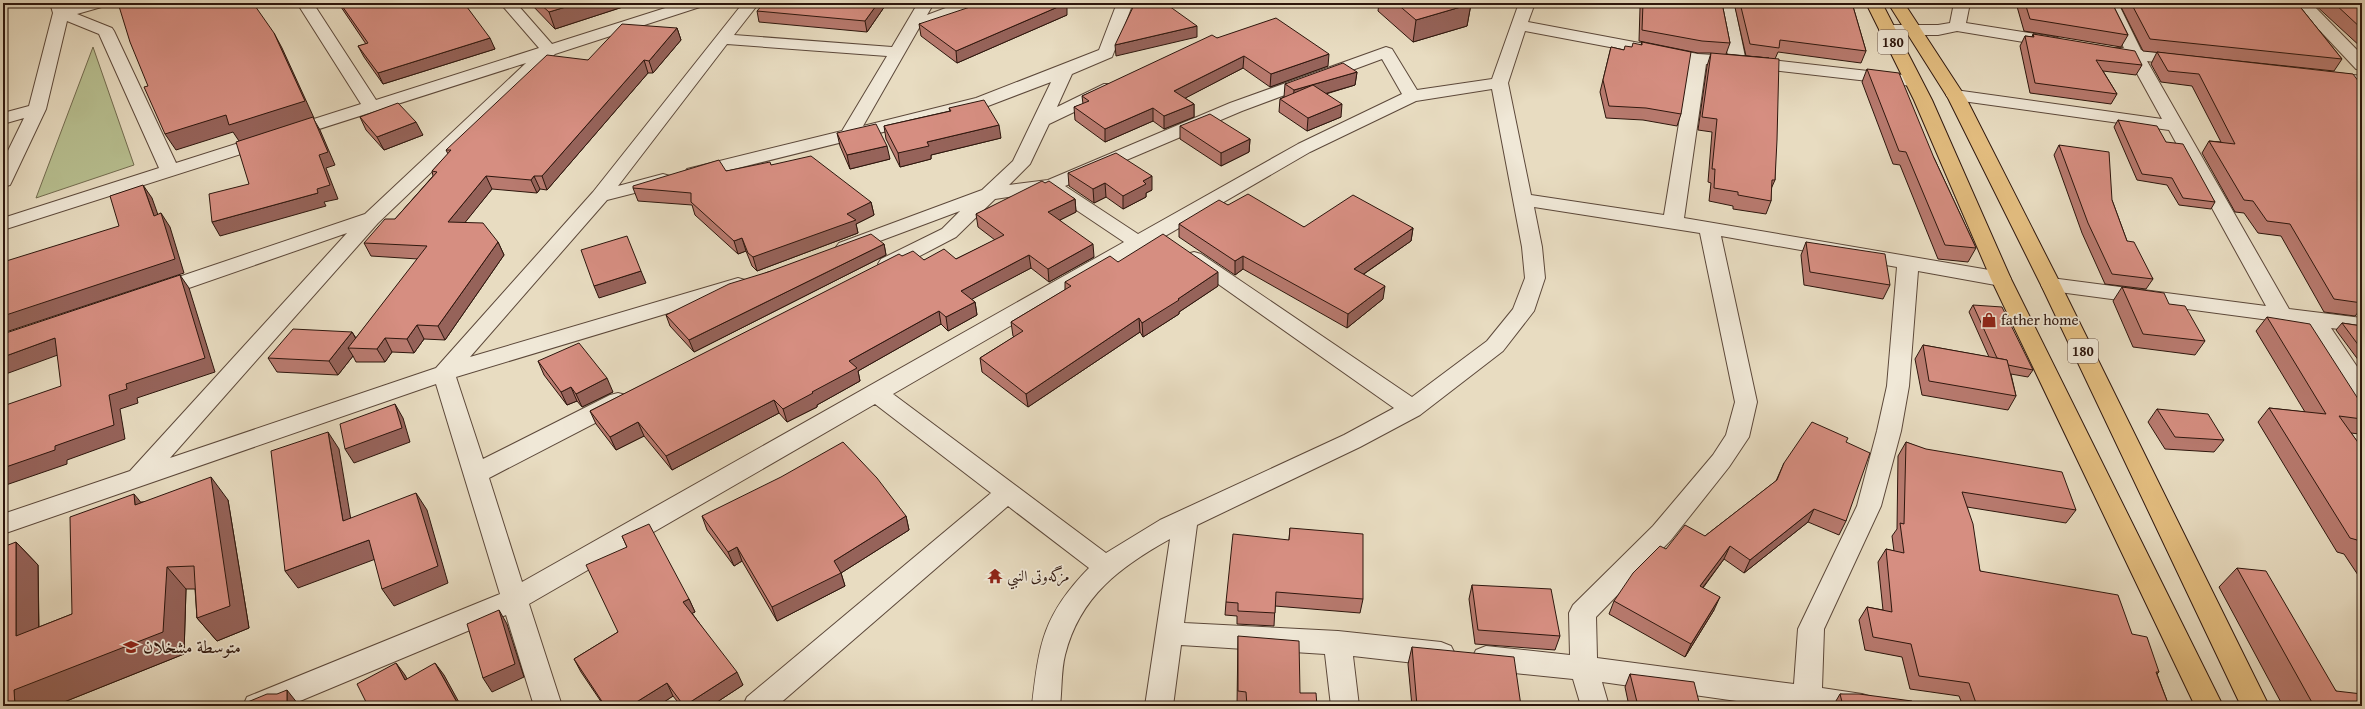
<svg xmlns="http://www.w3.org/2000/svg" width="2365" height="709" viewBox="0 0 2365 709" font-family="'Gentium Book Plus',Amiri,serif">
	<rect width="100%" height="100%" fill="#e8dcc1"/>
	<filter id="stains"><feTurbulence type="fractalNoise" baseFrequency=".005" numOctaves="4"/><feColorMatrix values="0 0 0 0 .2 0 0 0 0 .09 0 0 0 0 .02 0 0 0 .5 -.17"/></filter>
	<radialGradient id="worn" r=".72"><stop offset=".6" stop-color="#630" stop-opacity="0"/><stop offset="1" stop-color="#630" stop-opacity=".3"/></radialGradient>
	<polygon fill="#b8c091" stroke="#726b4f" points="93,47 134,165 36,198"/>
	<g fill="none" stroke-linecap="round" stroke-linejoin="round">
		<g stroke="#5c483a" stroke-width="2">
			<g id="street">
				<path d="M 50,3 L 66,3 L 67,7 L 81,3 L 107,3 L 105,6 L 77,14 L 112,28 L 114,31 L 176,163 L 361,104 L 297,3 L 313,3 L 376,100 L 539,48 L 500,3 L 516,3 L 552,44 L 681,3 L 705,3 L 703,6 L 555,54 L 378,223 L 170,458 L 436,368 L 593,192 L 743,3 L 759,3 L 734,35 L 892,47 L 918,3 L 934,3 L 927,15 L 959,3 L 982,3 L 980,6 L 919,28 L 863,126 L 976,98 L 1099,50 L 1117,3 L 1133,3 L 1112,57 L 1072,74 L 1057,107 L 1104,84 L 1116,84 L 1119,88 L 1116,92 L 1049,124 L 1030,164 L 1009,185 L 1048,180 L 1230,103 L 1386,47 L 1392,49 L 1417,90 L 1492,79 L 1519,3 L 1535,3 L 1528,22 L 1698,54 L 1728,56 L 1718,3 L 1734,3 L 1745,57 L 1912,76 L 1918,77 L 1921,81 L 1918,85 L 1912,86 L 1737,66 L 1706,64 L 1684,218 L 2001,272 L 2008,274 L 2011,279 L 2008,284 L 2001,286 L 1918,271 L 1909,386 L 1901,431 L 1881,506 L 1824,629 L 1822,688 L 1862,694 L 1872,697 L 1876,706 L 1772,706 L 1602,682 L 1609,706 L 1581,706 L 1573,679 L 1486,670 L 1476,666 L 1472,658 L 1476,650 L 1486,646 L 1570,655 L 1569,613 L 1573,605 L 1653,526 L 1713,455 L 1726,435 L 1735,402 L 1700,233 L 1534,207 L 1542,247 L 1545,278 L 1534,311 L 1503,351 L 1420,415 L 1360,447 L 1197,525 L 1184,623 L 1338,631 L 1441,642 L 1451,646 L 1455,654 L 1451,662 L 1441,666 L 1353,656 L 1359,706 L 1331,706 L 1325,654 L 1181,645 L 1173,706 L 1145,706 L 1170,539 C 1120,567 1080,596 1065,655 C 1061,671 1062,689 1060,706 L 1032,706 C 1039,644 1043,615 1089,568 L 1008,506 L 777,706 L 743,706 L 747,697 L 991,493 L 875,404 L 529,604 L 562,706 L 534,706 L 506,615 L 288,706 L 243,706 L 247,697 L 500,594 L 436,384 L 3,534 L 3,514 L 130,471 L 347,233 L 163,297 L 156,299 L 149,297 L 146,292 L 149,287 L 365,214 L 526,63 L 3,230 L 3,218 L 159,168 L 99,34 L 67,21 L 46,109 L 12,181 L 10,185 L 3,187 L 3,161 L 24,118 L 3,124 L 3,113 L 29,106 L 53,13 ZM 1525,31 L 1689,62 L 1664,215 L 1531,195 L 1508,83 ZM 727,44 L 887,56 L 842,131 L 687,169 L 685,173 L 687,177 L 694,179 L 988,106 L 1051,82 L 1013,161 L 982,190 L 839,243 L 836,247 L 839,251 L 846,253 L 853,251 L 960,211 L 942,229 L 881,259 L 878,264 L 881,269 L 888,270 L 895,269 L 956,237 L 995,199 L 1048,191 L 1124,242 L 522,582 L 489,478 L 626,407 L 629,401 L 626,395 L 618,393 L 610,395 L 483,459 L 456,377 L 745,290 L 748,285 L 745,280 L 738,278 L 470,357 L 607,200 L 670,184 L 672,180 L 670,176 L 663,174 L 618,186 ZM 1382,59 L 1402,94 L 1298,144 L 1138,234 L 1065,186 L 1242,111 ZM 1492,89 L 1522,247 L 1525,278 L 1513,309 L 1487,341 L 1412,397 L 1201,254 L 1194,252 L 1187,254 L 1184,258 L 1187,262 L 1394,408 L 1344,435 L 1160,520 L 1106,553 L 893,394 L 1310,152 L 1416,101 ZM 1721,236 L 1897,267 L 1887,386 L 1877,431 L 1857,506 L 1798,629 L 1794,684 L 1597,658 L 1596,617 L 1671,540 L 1729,467 L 1749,437 L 1757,402 Z"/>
				<polygon points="1954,3 1970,3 1966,23 2054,37 2060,39 2062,42 2060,45 2054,47 1957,31 1938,35 1887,35 1881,33 1879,30 1881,27 1887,25 1938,25 1950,23"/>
				<polygon points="2102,3 2118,3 2141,50 2185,56 2191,57 2193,61 2191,65 2185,66 2147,61 2289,309 2362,318 2362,332 2331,328 2362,374 2362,400 2354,398 2307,325 2044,290 2041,285 2044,280 2051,278 2266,306 2169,130 1955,100 1949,99 1946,95 1949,91 1955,90 2162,119 2129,59 2102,54 2100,51 2102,48 2124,48"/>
				<polygon points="2294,3 2311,3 2362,55 2362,70 2356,69"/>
				<polygon points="2328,72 2362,76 2362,86 2322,81 2320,77 2322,73"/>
			</g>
		</g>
		<g stroke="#2d160d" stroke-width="2">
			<g id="highway">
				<polygon points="1866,3 1882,3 1932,100 2011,279 2223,706 2195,706 1991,279 1914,100"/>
				<polygon points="1888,3 1904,3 1966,98 2061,285 2269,706 2241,706 2041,285 1948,98"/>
			</g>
		</g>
		<use href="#street" fill="#f0e8d7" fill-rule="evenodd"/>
		<use href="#highway" fill="#e4be80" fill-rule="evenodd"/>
	</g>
	<g fill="#b87a6f" stroke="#2d160d">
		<polygon points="330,3 464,3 495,49 383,84 364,57 358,46 366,44 339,4 332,6"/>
		<polygon points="530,3 635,3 555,29"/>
		<polygon points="887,3 867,32 759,22 757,11"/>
		<polygon points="1379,3 1469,3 1471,4 1467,26 1413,42 1378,11"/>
		<polygon points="1642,3 1722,3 1730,43 1726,54 1769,58 1746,56 1734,3 1852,3 1866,51 1861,63 1778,52 1775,59 1775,180 1771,189 1771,201 1766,214 1733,209 1733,206 1709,201 1711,183 1708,182 1712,132 1698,130 1707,66 1711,53 1698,53 1639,41 1640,8"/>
		<polygon points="2016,3 2112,3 2128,35 2121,47 2024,31"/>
		<polygon points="2119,3 2297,3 2342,59 2334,71 2143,51"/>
		<polygon points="2313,3 2362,3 2362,48"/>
		<polygon points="1067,15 957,63 921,36 919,24"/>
		<polygon points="677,28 681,40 653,73 648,73 547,190 540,189 537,193 492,189 465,222 498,242 504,255 445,340 424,339 414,353 392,352 385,362 356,362 353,356 338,375 277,372 268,358 352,332 356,338 418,259 371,256 364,243 395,219 433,176 432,171 448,154 446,150 588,60"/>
		<polygon points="2033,34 2142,65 2136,75 2103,71 2117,94 2111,104 2030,93 2020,46 2025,36 2032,37"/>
		<polygon points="1217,38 1328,66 1270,87 1243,68 1185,98 1194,104 1194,117 1164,129 1153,121 1105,142 1075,120 1074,107 1083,104 1082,96"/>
		<polygon points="1642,42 1681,114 1677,126 1643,120 1606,118 1600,92 1611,47 1624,50 1641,45"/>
		<polygon points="2157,52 2362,86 2362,309 2361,309 2355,316 2324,312 2281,236 2258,233 2244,213 2235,212 2202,153 2209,141 2221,142 2192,86 2161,82 2151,64"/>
		<polygon points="1867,69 1934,158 1976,248 1968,262 1938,259 1900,165 1893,164 1862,82"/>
		<polygon points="1357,72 1355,85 1326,94 1341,117 1307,131 1279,112 1280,99 1284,97 1285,84"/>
		<polygon points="949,108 1001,138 931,155 931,159 900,167 886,139 884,126 950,111"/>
		<polygon points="360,117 423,135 384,150 366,130"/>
		<polygon points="2118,120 2166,142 2215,202 2211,209 2179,205 2167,185 2137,180 2114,127"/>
		<polygon points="1180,126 1250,139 1249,152 1221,166 1180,139"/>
		<polygon points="837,133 890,159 850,169 840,146"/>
		<polygon points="2059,145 2112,200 2127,241 2153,279 2146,289 2105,284 2082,233 2054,155"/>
		<polygon points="771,165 871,202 874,215 856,224 858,233 757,271 752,266 746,251 738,254 695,215 692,205 638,201 633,188 726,171"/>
		<polygon points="1068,173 1152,190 1146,193 1146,197 1123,209 1106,197 1094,203 1069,186"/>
		<polygon points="1045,183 1075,199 1076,212 1060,220 1094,257 1049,282 1031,268 971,299 975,302 977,315 948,331 941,324 858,371 860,381 817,405 817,407 787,422 779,413 672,470 644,436 616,450 596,424 590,411 902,256 924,260 956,259 995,240 978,227 976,214"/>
		<polygon points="1228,205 1304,227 1413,228 1411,241 1364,274 1383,299 1347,328 1243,269 1235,275 1179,237 1179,224"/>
		<polygon points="1806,242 1890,285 1883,299 1804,285 1801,255"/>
		<polygon points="884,244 886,255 694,352 670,326 666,315 768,272"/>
		<polygon points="1118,262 1218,286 1179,312 1179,314 1143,337 1140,332 1028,407 982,372 980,358 1014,337 1013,336 1011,322 1065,290 1065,282"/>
		<polygon points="2122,287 2169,304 2205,341 2195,355 2133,347 2113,301"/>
		<polygon points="1973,305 2033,370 2028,377 2011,374 2016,396 2008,410 1922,395 1915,359 1923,345 1989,357 1969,312"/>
		<polygon points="2267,317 2362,405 2362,431 2359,434 2351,433 2362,448 2362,581 2344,554 2337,552 2258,422 2269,408 2305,412 2256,331"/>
		<polygon points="2342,323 2362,326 2362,365 2336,330"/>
		<polygon points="538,361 613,392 582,407 577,401 567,405 544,375"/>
		<polygon points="2157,409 2224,440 2214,452 2165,449 2148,422"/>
		<polygon points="1846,442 1846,521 1839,535 1808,522 1744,573 1724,559 1703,588 1714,610 1685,657 1609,614 1614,601 1666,549 1705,536 1776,481 1784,463"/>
		<polygon points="1906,442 2076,510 2066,523 1967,507 1980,571 2132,634 2159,672 2157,674 2169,706 1963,706 1959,696 1910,689 1902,657 1865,650 1859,620 1867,607 1883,610 1878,562 1886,549 1894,551 1892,536 1897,529 1898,456"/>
		<polygon points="228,500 249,628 217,641 197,618 195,589 186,589 184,654 54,706 16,542 38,565 39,627 72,614 141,502"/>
		<polygon points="702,516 906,516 909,530 841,573 845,586 777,621 742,561 734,566 707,530"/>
		<polygon points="1290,528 1363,599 1360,613 1275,606 1274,626 1237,624 1237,616 1225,615 1226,602 1289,540"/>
		<polygon points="622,536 689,599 695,612 692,613 743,685 711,706 681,706 673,696 658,706 604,706 581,672 574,659 618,632 627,547"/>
		<polygon points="2237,568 2336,691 2362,706 2283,706 2219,587"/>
		<polygon points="1472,585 1560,636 1555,650 1475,644 1469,599"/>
		<polygon points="1238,636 1300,693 1317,706 1245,706 1245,705 1237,705"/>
		<polygon points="1412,647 1521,706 1412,706 1408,664"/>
		<polygon points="1630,674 1700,706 1629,706 1625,687"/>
		<polygon points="1840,694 1913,706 1833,706"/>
	</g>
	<g fill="#96635a" stroke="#2d160d">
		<polygon points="331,3 338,3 339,4 332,6"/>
		<polygon points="579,3 635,3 555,29 549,12"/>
		<polygon points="878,3 887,3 867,32 865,21"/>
		<polygon points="1067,3 1067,15 957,63 956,51"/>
		<polygon points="1170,3 1173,3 1170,17 1169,6"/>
		<polygon points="1471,4 1467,26 1413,42 1416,20"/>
		<polygon points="1197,26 1197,37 1116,56 1115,45"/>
		<polygon points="677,28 681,40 653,73 649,61"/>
		<polygon points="274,33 282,48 314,118 313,118 320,130 335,165 326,168 338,199 324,202 326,206 220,236 212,222 318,193 239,141 233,132 176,150 165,134"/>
		<polygon points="490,38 495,49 383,84 378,73"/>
		<polygon points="1329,54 1328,66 1270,87 1271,74"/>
		<polygon points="1244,56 1243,68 1174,104 1174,91"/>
		<polygon points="644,60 648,73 547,190 542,176"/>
		<polygon points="1357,72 1355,85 1293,103 1294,90"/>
		<polygon points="1194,104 1194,117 1164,129 1164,116"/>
		<polygon points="1342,104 1341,117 1307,131 1308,118"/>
		<polygon points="1153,108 1153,121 1105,142 1105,129"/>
		<polygon points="416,122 423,135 384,150 377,137"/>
		<polygon points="999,125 1001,138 931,155 931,159 900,167 898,153 927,142"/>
		<polygon points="1250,139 1249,152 1221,166 1221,153"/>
		<polygon points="887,146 890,159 850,169 847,155"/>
		<polygon points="486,176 492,189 455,235 448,222"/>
		<polygon points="534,176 540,189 537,193 531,180"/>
		<polygon points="1152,176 1152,190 1146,193 1146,197 1123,209 1123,196 1143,181"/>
		<polygon points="1105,183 1106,197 1094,203 1093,189"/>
		<polygon points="143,185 152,198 163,229 154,216"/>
		<polygon points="1075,199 1076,212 1050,225 1048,212"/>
		<polygon points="871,202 874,215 856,224 858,233 757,271 753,257"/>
		<polygon points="161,213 170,227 184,273 3,333 3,316"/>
		<polygon points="1413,228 1411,241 1352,282 1354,269"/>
		<polygon points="742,238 746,251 738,254 734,241"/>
		<polygon points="498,242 504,255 445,340 438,326"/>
		<polygon points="884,244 886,255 694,352 689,340"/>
		<polygon points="1093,244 1094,257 1049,282 1048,269"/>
		<polygon points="1029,255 1031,268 963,304 961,291"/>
		<polygon points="1243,256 1243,269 1235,275 1235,261"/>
		<polygon points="641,271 646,283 599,298 594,286"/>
		<polygon points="1218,272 1218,286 1179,312 1179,314 1143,337 1142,323"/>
		<polygon points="180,275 189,288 215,372 137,398 138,403 120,409 125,439 67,460 67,464 3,486 3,468 55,446 109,395 126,384"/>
		<polygon points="1385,286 1383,299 1347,328 1348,314"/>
		<polygon points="975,302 977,315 948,331 946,317"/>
		<polygon points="939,311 941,324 858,371 860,381 817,405 817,407 787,422 783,409 812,392 849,361"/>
		<polygon points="1139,318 1140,332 1028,407 1026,394"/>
		<polygon points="417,325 424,339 414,353 407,339"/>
		<polygon points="352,332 360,346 348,348 353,356 338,375 329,361"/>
		<polygon points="55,338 66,352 3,375 3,357"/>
		<polygon points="385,338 392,352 385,362 377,349"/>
		<polygon points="607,378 613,392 582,407 576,394"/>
		<polygon points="571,387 577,401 567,405 561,392"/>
		<polygon points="774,400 779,413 672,470 666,456"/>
		<polygon points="395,404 403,418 410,442 354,463 345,449"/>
		<polygon points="638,422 644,436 616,450 610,437"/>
		<polygon points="328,432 339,449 354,538 343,521"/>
		<polygon points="211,477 228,500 249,628 217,641 197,618"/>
		<polygon points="416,493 427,510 448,583 394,606 382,589"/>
		<polygon points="134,494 153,517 135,505"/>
		<polygon points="1814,509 1808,522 1744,573 1750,560"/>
		<polygon points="906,516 909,530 841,573 845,586 777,621 772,607 834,561"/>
		<polygon points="369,540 381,557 298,588 285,571"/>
		<polygon points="16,542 38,565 39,658 16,636"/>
		<polygon points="1730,546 1724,559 1694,599 1700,586"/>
		<polygon points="737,547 742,561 734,566 728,552"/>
		<polygon points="167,567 186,589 184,654 54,706 15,706 14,690"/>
		<polygon points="1720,597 1714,610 1685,657 1691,644"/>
		<polygon points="689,599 695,612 689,615 683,602"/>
		<polygon points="499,610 507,624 524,677 492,692 483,678"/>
		<polygon points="396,663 405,675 414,692 405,680"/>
		<polygon points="435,663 444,675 461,706 459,706"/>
		<polygon points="737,672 743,685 711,706 684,706"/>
		<polygon points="667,683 673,696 658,706 630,706"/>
		<polygon points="287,690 298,704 298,706 287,706"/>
		<polygon points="623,702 625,706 616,706"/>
	</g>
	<g fill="#d68e81" stroke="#2d160d">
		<polygon points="118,3 253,3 274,33 305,101 229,125 226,115 165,134 144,87 148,86 130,42"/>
		<polygon points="340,3 464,3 490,38 378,73 358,46 368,43"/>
		<polygon points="539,3 579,3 549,12"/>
		<polygon points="764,3 878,3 865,21 757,11"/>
		<polygon points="982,3 1067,3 956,51 919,24"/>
		<polygon points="1135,3 1170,3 1169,6 1197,26 1115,45"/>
		<polygon points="1396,3 1469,3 1471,4 1416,20"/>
		<polygon points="1643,3 1722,3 1730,43 1702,41 1642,30"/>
		<polygon points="1740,3 1852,3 1866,51 1780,40 1779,48 1750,44"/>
		<polygon points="2025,3 2112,3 2128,35 2030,19"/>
		<polygon points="2131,3 2297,3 2342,59 2150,39"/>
		<polygon points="2334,3 2362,3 2362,29"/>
		<polygon points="1276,18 1329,54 1271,74 1244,56 1174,91 1194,104 1164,116 1153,108 1105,129 1074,107 1089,101 1082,96 1212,35 1217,38"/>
		<polygon points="622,24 677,28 649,61 644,60 542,176 534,176 531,180 486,176 448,222 483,223 498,242 438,326 417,325 407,339 385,338 377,349 348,348 427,246 364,243 385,219 395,219 437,172 432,171 451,150 446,150 547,55 588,60"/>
		<polygon points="2033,34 2135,51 2142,65 2096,60 2117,94 2035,83 2025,36 2034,37"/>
		<polygon points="1642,42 1691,52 1681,114 1646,108 1609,106 1603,80 1611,47 1624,50 1625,46 1632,47 1633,43 1642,45"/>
		<polygon points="2157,52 2353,74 2362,86 2362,295 2358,294 2362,299 2362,303 2334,299 2290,224 2267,221 2253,201 2244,200 2209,141 2235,144 2199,74 2168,71"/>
		<polygon points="1711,53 1779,59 1777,140 1775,180 1772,180 1771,201 1738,195 1738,192 1714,188 1715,169 1712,169 1717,119 1702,117"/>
		<polygon points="1343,63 1357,72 1294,90 1285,84"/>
		<polygon points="1867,69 1899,73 1934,158 1976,248 1945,245 1906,152 1899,151"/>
		<polygon points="1313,85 1342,104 1308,118 1280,99"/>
		<polygon points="984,100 999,125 927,142 929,146 898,153 884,126 951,111 949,108"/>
		<polygon points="398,103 416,122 377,137 360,117"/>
		<polygon points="1210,114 1250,139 1221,153 1180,126"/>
		<polygon points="313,117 328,152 319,155 330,185 317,189 318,193 212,222 209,194 249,184 236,142"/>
		<polygon points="2118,120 2157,126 2166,142 2183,144 2215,202 2183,198 2172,178 2142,174"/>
		<polygon points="876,124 887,146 847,155 837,133"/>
		<polygon points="2059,145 2109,152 2112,200 2127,241 2134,242 2153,279 2112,274 2088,223"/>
		<polygon points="1116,153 1152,176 1143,181 1146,184 1123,196 1105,183 1093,189 1068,173"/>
		<polygon points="811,156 871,202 847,214 856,220 753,257 748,253 742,238 734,241 691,202 691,193 633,188 633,186 719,160 726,171 770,162 771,165"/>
		<polygon points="1042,181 1045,183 1049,181 1075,199 1048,212 1093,244 1048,269 1029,255 961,291 975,302 946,317 939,311 849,361 857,368 812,392 813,393 783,409 774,400 666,456 638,422 610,437 590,411 899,254 902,256 913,251 924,260 944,249 956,259 1004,235 976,214"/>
		<polygon points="143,185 154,216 161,213 175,259 3,316 3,262 119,226 110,196"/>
		<polygon points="1248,194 1304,227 1353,195 1413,228 1354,269 1385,286 1348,314 1243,256 1235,261 1179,224 1219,200 1228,205"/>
		<polygon points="871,234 884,244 689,340 666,315 729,284 768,272"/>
		<polygon points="1163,234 1218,272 1178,299 1179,300 1142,323 1139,318 1026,394 980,358 1023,331 1011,322 1071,286 1065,282 1110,256 1118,262"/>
		<polygon points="627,236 641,271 594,286 581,250"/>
		<polygon points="1806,242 1885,254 1890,285 1810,272"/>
		<polygon points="180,275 205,358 126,384 127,389 109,395 114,425 55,446 55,450 3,468 3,406 61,386 55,338 3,357 3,334"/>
		<polygon points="2122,287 2164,293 2169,304 2185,306 2205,341 2143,334"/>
		<polygon points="1973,305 2002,307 2033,370 2008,365 2007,360 1997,358"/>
		<polygon points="2267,317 2310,324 2362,405 2362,419 2339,416 2362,448 2362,547 2357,540 2350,538 2269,408 2326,414"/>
		<polygon points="2342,323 2362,326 2362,350"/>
		<polygon points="293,329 352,332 329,361 268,358"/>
		<polygon points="579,343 607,378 576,394 571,387 561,392 538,361"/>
		<polygon points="1923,345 2007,360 2016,396 1929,381"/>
		<polygon points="395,404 402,428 345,449 340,424"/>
		<polygon points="2157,409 2208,414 2224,440 2175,437"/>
		<polygon points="1812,422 1848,438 1846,442 1870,453 1846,521 1814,509 1750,560 1730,546 1700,586 1720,597 1691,644 1614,601 1633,573 1660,546 1666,549 1685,525 1705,536 1777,480 1784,463"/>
		<polygon points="328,432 343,521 416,493 438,566 382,589 369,540 285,571 271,451"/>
		<polygon points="843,442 877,478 906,516 834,561 841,573 772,607 737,547 728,552 702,516 781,477"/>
		<polygon points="1906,442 1926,449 2062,472 2076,510 1962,492 1973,524 1980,571 2118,595 2132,634 2147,637 2159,672 2156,672 2169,706 1977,706 1969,683 1919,676 1911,644 1873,637 1867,607 1892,612 1886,549 1904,553 1900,523 1904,524"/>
		<polygon points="211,477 230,606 197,618 194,566 167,567 163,632 14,690 15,706 3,706 3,547 16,542 16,636 72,614 70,517 134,494 135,505"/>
		<polygon points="649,524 689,599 683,602 737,672 684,706 667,683 630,706 625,706 623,702 616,706 605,706 574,659 618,632 586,565 627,547 622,536"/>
		<polygon points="1290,528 1363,534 1363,599 1276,592 1275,613 1238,611 1238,603 1226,602 1233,534 1289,540"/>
		<polygon points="2237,568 2266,571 2336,691 2362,694 2362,706 2314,706"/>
		<polygon points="1472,585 1551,589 1560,636 1478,630"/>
		<polygon points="499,610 515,664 483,678 467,624"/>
		<polygon points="1238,636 1299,641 1300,693 1316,693 1317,706 1247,706 1246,692 1238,691"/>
		<polygon points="1412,647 1514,657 1521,706 1417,706"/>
		<polygon points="396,663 405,680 435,663 459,706 368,706 357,684"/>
		<polygon points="1630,674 1694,682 1700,706 1638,706"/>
		<polygon points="287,690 287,706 238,706 267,694 277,694"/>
		<polygon points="1840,694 1859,694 1912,701 1913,706 1843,706"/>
	</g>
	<defs>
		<g id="shop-bare" transform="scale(1.2)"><path d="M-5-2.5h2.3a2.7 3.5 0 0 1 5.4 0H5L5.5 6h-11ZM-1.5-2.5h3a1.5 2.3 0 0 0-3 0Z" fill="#8f2418" stroke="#f0e8d7" stroke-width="2.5" paint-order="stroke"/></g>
		<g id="temple-bare" transform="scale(1.2)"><path d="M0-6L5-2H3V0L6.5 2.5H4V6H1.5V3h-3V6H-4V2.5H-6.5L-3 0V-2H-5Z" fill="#8f2418" stroke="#f0e8d7" stroke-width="2.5" paint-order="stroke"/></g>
		<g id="school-bare" transform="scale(1.2)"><path d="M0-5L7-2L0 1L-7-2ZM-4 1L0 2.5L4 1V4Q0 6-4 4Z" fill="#8f2418" stroke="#f0e8d7" stroke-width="2.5" paint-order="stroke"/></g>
	</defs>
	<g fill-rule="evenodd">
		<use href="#shop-bare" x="1989" y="320"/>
		<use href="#temple-bare" x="995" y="576"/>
		<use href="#school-bare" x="131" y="647"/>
	</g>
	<g text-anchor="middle" stroke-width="3.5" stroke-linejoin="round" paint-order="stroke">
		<g fill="#f0e8d7" stroke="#68554a" stroke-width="1">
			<rect x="1878" y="30" width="30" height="24" rx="3"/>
			<rect x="2068" y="339" width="30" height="24" rx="3"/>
		</g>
		<g font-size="14" font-weight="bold" fill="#2d160d">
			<text x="1893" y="47">180</text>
			<text x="2083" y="356">180</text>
		</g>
		<g font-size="15" fill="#2d160d" stroke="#f0e8d7" text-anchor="start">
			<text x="2001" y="325">father home</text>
			<text x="1007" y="581">مزگەوتی النبي</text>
		</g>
		<g font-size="18" fill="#2d160d" stroke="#f0e8d7" text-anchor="start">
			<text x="143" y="653">متوسطة مشخلان</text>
		</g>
	</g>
	<rect width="2365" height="709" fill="none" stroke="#e8dcc1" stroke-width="16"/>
	<rect x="4" y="4" width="2357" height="701" fill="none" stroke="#2d160d" stroke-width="2"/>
	<rect x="8" y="8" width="2349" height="693" fill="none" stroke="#2d160d"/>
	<rect width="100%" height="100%" filter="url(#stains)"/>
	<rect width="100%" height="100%" fill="url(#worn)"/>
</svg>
